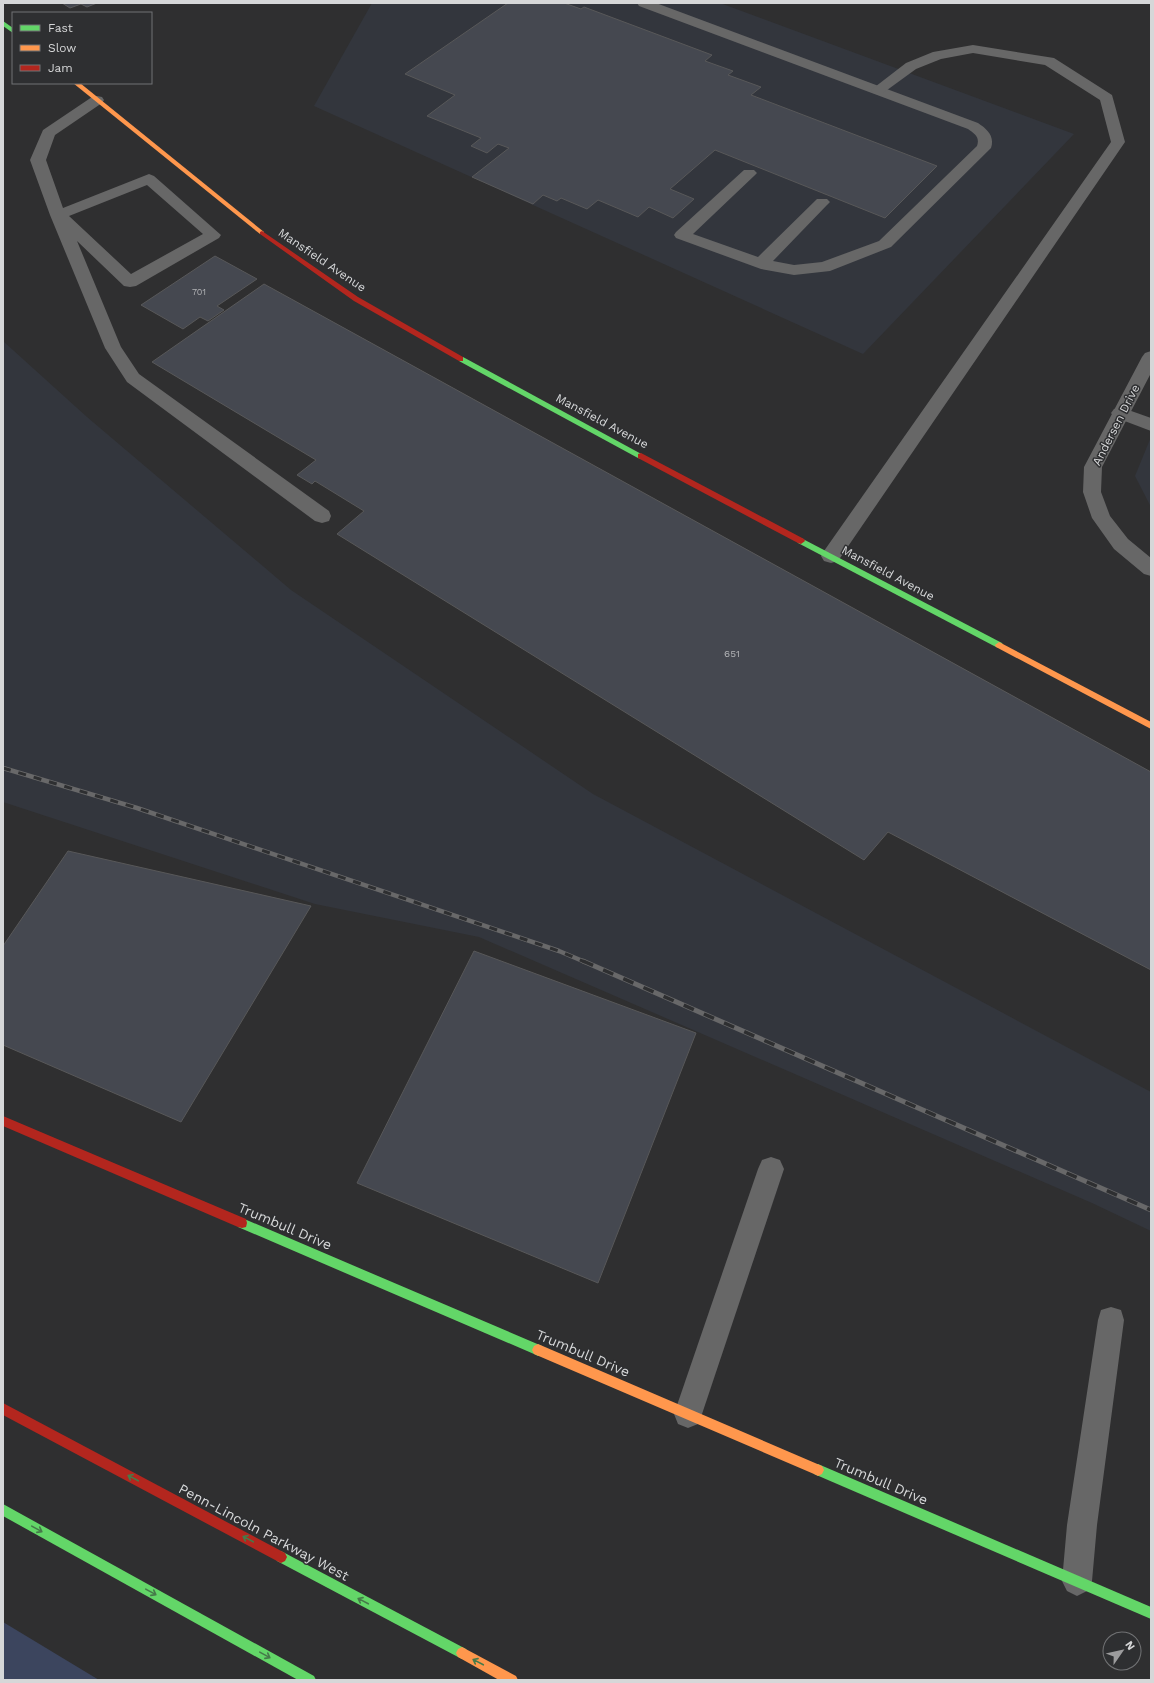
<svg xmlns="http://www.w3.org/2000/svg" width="1154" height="1683" viewBox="0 0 1154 1683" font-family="'Work Sans',sans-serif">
	<rect width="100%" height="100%" fill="#2f2f30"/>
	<g fill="#33363d">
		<polygon points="372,3 720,3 1074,134 863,354 314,106"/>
		<polygon points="3,341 87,417 291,590 593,794 1151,1092 1151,1231 1092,1203 479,937 315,904 3,802"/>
		<polygon points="1151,437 1151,507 1135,476"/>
	</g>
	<polygon fill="#3c455e" points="3,1622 99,1680 3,1680"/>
	<g fill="#454850" stroke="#585859">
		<polygon points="62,3 97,3 87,7 81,4 70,8"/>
		<polygon points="508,3 564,3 581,9 584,7 712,55 705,61 733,71 728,75 761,87 751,95 937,166 885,218 715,150 670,189 694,199 673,218 649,207 638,217 598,200 587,209 561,198 557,201 543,195 533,204 472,177 509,148 498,144 487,153 471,146 481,138 427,116 455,95 405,74"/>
		<polygon points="215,256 257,279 217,306 224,310 208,321 200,317 183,329 141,305"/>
		<polygon points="264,284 1151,772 1151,970 888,832 864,860 337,534 364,511 315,481 312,484 297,475 316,460 152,362"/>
		<polygon points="68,851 311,906 181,1122 3,1045 3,946"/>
		<polygon points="474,951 696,1033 598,1283 357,1183"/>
	</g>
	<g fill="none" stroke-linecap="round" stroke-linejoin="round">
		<g fill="#676767" fill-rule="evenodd">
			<path d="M 637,3 L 656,3 L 978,123 C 987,129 995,136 991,148 L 891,247 L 830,271 L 794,275 L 761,269 L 676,238 L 674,235 L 676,232 L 744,170 L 754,170 L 757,173 L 754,176 L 693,234 L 758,257 L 817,199 L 827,199 L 830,202 L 827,205 L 773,261 L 794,265 L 822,262 L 879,241 L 977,146 C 980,137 975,134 968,129 L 639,6 Z"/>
			<path d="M 97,96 L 102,97 L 104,100 L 102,103 L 55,135 L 46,160 L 63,208 L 149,174 L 154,176 L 221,235 L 219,238 L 136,286 L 130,287 L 124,286 L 77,241 L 121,347 L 139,374 L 329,511 L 331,516 L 329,521 L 322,523 L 315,521 L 127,382 L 105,348 L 50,215 L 30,160 L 43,130 L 92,97 ZM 147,185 L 203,234 L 131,274 L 69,216 Z"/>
			<polygon points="1120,407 1151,418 1151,431 1114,417 1111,413 1114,409"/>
			<polygon points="771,1157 780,1160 784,1169 702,1414 698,1424 688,1428 678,1424 674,1414 758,1169 762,1160"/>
			<polygon points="1111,1307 1121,1310 1124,1320 1097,1525 1092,1581 1087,1591 1077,1596 1067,1591 1062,1581 1067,1525 1098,1320 1101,1310"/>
		</g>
		<g fill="#676767" fill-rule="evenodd">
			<polygon points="973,45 1054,58 1112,95 1125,142 838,561 831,563 824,561 821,556 824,551 1111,142 1100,100 1045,65 973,53 941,59 916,69 883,93 873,93 871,90 906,63 933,52"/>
			<polygon points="1151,351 1151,373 1102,467 1101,492 1110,516 1128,539 1151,558 1151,576 1144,574 1114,549 1092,518 1083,492 1084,467 1142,357 1145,353"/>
		</g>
		<g fill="#63d668" fill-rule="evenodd">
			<polygon points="3,21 13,28 13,33 3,26"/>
			<polygon points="459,357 463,357 645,456 641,459 638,458 459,361"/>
			<polygon points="801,538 1002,643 1003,645 999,648 996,647 798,543 797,541"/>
			<polygon points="242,1218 542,1346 544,1350 542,1354 538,1356 534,1354 238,1227 237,1223 238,1219"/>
			<polygon points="818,1464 1151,1607 1151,1619 814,1474 812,1470 814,1466"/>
			<polygon points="3,1504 314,1676 316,1680 298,1680 3,1516"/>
			<polygon points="281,1551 466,1649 468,1653 466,1657 462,1659 458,1657 277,1561 275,1557 277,1553"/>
		</g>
		<g fill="#ff974d" fill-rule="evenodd">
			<polygon points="73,83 80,83 264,232 264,234 260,234"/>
			<polygon points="999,642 1151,722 1151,729 996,647 995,645"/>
			<polygon points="538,1344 822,1466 824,1470 822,1474 818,1476 814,1474 534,1354 532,1350 534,1346"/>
			<polygon points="462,1647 516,1676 518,1680 499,1680 458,1657 456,1653 458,1649"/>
		</g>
		<g fill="#b3261e" fill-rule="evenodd">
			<polygon points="262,231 358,297 463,357 463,361 459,361 354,301 260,234 260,232"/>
			<polygon points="641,453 804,539 805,541 801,544 798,543 638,458 638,454"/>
			<polygon points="3,1116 246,1219 247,1223 246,1227 242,1228 238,1227 3,1126"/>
			<polygon points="3,1403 285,1553 287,1557 285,1561 281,1563 277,1561 3,1415"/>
		</g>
		<g stroke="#686869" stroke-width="4.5">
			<polyline id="rail-far1" points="3,768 137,808 559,951 585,962"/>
		</g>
		<g stroke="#686869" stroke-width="5">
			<polyline id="rail" points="583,961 1151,1210"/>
		</g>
		<use href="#rail-far1" stroke="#2e2f31" stroke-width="3" stroke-dasharray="8" stroke-linecap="butt"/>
		<use href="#rail" stroke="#2e2f31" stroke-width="3.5" stroke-dasharray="11" stroke-linecap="butt"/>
	</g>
	<defs><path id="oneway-shaft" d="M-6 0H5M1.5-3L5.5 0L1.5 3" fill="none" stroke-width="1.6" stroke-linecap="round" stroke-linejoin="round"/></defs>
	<g stroke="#467a4a">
		<use href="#oneway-shaft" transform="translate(133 1478) rotate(-152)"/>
		<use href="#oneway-shaft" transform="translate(37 1529) rotate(29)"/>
		<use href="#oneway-shaft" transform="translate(248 1539) rotate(-152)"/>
		<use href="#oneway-shaft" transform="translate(151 1592) rotate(29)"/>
		<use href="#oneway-shaft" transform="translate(363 1601) rotate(-152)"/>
		<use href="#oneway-shaft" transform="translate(265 1655) rotate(29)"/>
		<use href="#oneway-shaft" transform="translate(478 1662) rotate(-152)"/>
	</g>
	<g text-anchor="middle" stroke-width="3" stroke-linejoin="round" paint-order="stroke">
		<g font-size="9" fill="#b2b3b6">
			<text x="199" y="295">701</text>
		</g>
		<g font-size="10" fill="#b2b3b6">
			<text x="732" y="657">651</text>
		</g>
		<g font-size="12" fill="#d6d7d8" stroke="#2e2f31">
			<text transform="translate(322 260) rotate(34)" y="4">Mansfield Avenue</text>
			<text transform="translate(602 421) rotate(28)" y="4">Mansfield Avenue</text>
			<text transform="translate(1116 425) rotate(-63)" y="4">Andersen Drive</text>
			<text transform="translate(888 573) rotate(28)" y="4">Mansfield Avenue</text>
		</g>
		<g font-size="14" fill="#d6d7d8" stroke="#2e2f31">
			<text transform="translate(285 1226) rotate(23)" y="5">Trumbull Drive</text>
			<text transform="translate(583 1353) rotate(23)" y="5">Trumbull Drive</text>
			<text transform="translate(881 1481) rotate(23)" y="5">Trumbull Drive</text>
			<text transform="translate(264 1532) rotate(28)" y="5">Penn-Lincoln Parkway West</text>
		</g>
	</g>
	<rect width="1154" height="1683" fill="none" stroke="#d6d7d8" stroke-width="8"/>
	<rect x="12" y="12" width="140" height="72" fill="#2e2f31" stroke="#717274"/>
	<rect x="20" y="25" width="20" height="6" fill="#63d668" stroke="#717274"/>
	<text x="48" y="32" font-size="12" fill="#d6d7d8">Fast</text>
	<rect x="20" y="45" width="20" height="6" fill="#ff974d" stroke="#717274"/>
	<text x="48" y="52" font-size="12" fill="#d6d7d8">Slow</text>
	<rect x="20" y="65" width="20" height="6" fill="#b3261e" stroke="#717274"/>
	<text x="48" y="72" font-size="12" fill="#d6d7d8">Jam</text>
	<g transform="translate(1122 1651) rotate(56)"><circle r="19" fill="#2e2f31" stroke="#717274"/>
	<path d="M0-3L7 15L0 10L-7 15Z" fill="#9c9c9d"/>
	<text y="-6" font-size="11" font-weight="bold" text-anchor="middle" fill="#d6d7d8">N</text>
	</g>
</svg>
